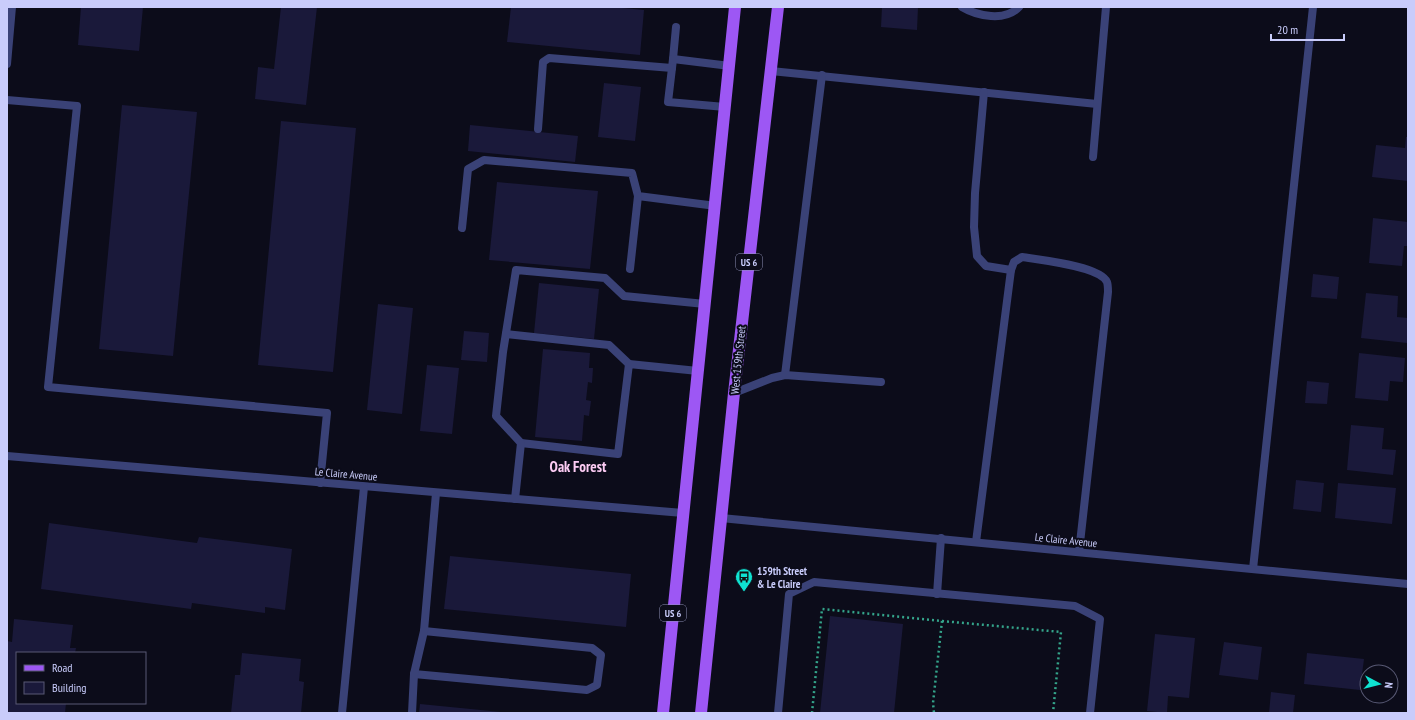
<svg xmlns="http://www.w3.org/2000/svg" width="1415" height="720" viewBox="0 0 1415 720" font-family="'PT Sans Narrow',sans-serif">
	<rect width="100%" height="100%" fill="#0c0c1a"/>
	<g fill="#1a193a">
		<polygon points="81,7 143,7 139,51 78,45"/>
		<polygon points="281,7 317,7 306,105 255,99 258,67 274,69"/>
		<polygon points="511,7 612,7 644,10 640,55 507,42"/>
		<polygon points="882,7 918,7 917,30 881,27"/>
		<polygon points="604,83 641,87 635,141 598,137"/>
		<polygon points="122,105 197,112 173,356 99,349"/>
		<polygon points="281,121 356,128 333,372 258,365"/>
		<polygon points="470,125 578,136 575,162 468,151"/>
		<polygon points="1406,137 1408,137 1408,181 1372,177 1376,145 1405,148"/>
		<polygon points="497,182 598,191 590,269 489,260"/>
		<polygon points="1373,218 1408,222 1408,246 1404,246 1402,266 1369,263"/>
		<polygon points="1313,274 1339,277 1337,299 1311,297"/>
		<polygon points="539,283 599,289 594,339 534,333"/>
		<polygon points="1366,293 1398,296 1397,317 1408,318 1407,343 1361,338"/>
		<polygon points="378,304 413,308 402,414 367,410"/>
		<polygon points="464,331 489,333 487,362 461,360"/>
		<polygon points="543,349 590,353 589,368 593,368 592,383 588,382 586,400 591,401 589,416 584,415 582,441 535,437"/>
		<polygon points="1359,353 1405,358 1403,382 1390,381 1388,401 1355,398"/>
		<polygon points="427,365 459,368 452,434 420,431"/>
		<polygon points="1307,381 1329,383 1327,404 1305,403"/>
		<polygon points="1351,425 1384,428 1382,449 1396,450 1393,475 1347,470"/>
		<polygon points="1296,480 1324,483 1321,512 1293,509"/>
		<polygon points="1338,483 1396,488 1392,524 1335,518"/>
		<polygon points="49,523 197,543 199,537 292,549 285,610 265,607 265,613 192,603 191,609 41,589"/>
		<polygon points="450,556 631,574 626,627 444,609"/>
		<polygon points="830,616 903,624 894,713 820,713"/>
		<polygon points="14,619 73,625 70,648 76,648 75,653 17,653 17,703 66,703 65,713 7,713 7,641 12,642"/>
		<polygon points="1155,634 1195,638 1189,698 1168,696 1167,713 1147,711"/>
		<polygon points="1224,642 1262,647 1258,680 1219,675"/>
		<polygon points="242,653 301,659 299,681 304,682 301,713 231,713 235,675 240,675"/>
		<polygon points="1307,653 1364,659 1360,690 1304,684"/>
		<polygon points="1271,692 1295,695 1293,713 1269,713"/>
		<polygon points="420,704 501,712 501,713 419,713"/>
	</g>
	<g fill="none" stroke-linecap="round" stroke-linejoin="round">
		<g stroke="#34a48a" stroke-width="2.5" stroke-dasharray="2 3" stroke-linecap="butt">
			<polyline points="942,621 1061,632 1053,713"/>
			<polyline points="812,713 822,609 942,621 933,703 934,713"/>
		</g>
		<g stroke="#3a4277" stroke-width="8">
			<path d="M 962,7 C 977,16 1005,22 1019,7"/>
			<polyline points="673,59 676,27"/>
			<polyline points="672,68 673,59 730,66"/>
			<polyline points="771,71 1097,104"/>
			<polyline points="984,92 975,193 974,227 977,256 986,266 1011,270"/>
			<polyline points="7,100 77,106 48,387 327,413 320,483"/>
			<polyline points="538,129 543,62 549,58 672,68 668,102 725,107"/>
			<polyline points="1093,157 1106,7"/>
			<polyline points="462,228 468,169 484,160 632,173 638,196 716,206"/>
			<polyline points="630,269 638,196"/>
			<polyline points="506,334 609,345 629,364"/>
			<polyline points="785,375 822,75"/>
			<polyline points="734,393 772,378 785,375 881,382"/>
			<polyline points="521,443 618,454 629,364 698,371"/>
			<polyline points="515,499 521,443 496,416 503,352 516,270 605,278 624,296 705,304"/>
			<path d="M 976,542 L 1011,270 L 1014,262 L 1022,257 C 1040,260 1100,266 1107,282 C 1108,285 1108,289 1108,292 L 1079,552"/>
			<polyline points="1253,569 1313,7"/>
			<polyline points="937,594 941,538"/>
			<polyline points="414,674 587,690 597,685 601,655 592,648 424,631"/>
			<polyline points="412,713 414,674 424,631 436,493"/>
			<polyline points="778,713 789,594 814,582 1075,606 1100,619 1090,713"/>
		</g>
		<g stroke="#3a4277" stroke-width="8">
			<polyline points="7,64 12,7"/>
			<polyline points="7,456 683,513"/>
			<polyline points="721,518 1408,584"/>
			<polyline points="342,713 364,487"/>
		</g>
		<g stroke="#9d57f4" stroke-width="12">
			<polyline points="663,713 735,7"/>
			<polyline points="701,713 734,393 778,7"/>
		</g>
	</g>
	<defs>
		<g id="bus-pin" transform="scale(0.9)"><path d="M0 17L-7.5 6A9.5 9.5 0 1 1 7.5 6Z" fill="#0fe2d1" stroke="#0c0c1a"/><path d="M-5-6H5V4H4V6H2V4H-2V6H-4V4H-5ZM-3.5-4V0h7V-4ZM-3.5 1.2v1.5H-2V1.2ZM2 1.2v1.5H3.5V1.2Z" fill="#111"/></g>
	</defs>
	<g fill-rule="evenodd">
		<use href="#bus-pin" x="744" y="577"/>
	</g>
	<g text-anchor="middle" stroke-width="4" stroke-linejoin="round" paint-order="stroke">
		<g fill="#0c0c1a" stroke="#9092b8" stroke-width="1">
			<rect x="736" y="254" width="26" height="16" rx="3"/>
			<rect x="660" y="605" width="26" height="16" rx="3"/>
		</g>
		<g font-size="10" font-weight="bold" fill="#c9ccfb">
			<text x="749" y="266">US 6</text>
			<text x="673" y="617">US 6</text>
		</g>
		<g font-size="11" fill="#c9ccfb" stroke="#0c0c1a">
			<text transform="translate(738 360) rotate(-84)" y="4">West 159th Street</text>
			<text transform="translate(346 474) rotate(5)" y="4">Le Claire Avenue</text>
			<text transform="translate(1066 540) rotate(6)" y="4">Le Claire Avenue</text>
		</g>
		<g font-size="11" font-weight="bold" fill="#c9ccfb" stroke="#0c0c1a" text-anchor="start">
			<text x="757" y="575">159th Street<tspan x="757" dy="13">&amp; Le Claire</tspan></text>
		</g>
		<g font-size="15" font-weight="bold" fill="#fccbf3" stroke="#0c0c1a">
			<text x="578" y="472">Oak Forest</text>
		</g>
	</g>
	<rect width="1415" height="720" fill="none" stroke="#c9ccfb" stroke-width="16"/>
	<rect x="16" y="652" width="130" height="52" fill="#0c0c1a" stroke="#585974"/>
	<rect x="24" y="665" width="20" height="6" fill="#9d57f4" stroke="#585974"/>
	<text x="52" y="672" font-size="12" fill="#c9ccfb">Road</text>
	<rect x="24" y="682" width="20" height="12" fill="#1a193a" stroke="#585974"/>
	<text x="52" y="692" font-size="12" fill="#c9ccfb">Building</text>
	<g transform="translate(1379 684) rotate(97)"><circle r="19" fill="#0c0c1a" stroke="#585974"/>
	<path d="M0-3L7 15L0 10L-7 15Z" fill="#0fe2d1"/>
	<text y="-6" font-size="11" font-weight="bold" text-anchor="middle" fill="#c9ccfb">N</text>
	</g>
	<path d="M1271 34v6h73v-6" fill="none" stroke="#c9ccfb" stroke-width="2"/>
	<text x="1277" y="34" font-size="12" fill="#c9ccfb" stroke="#0c0c1a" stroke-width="3" paint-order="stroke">20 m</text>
</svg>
